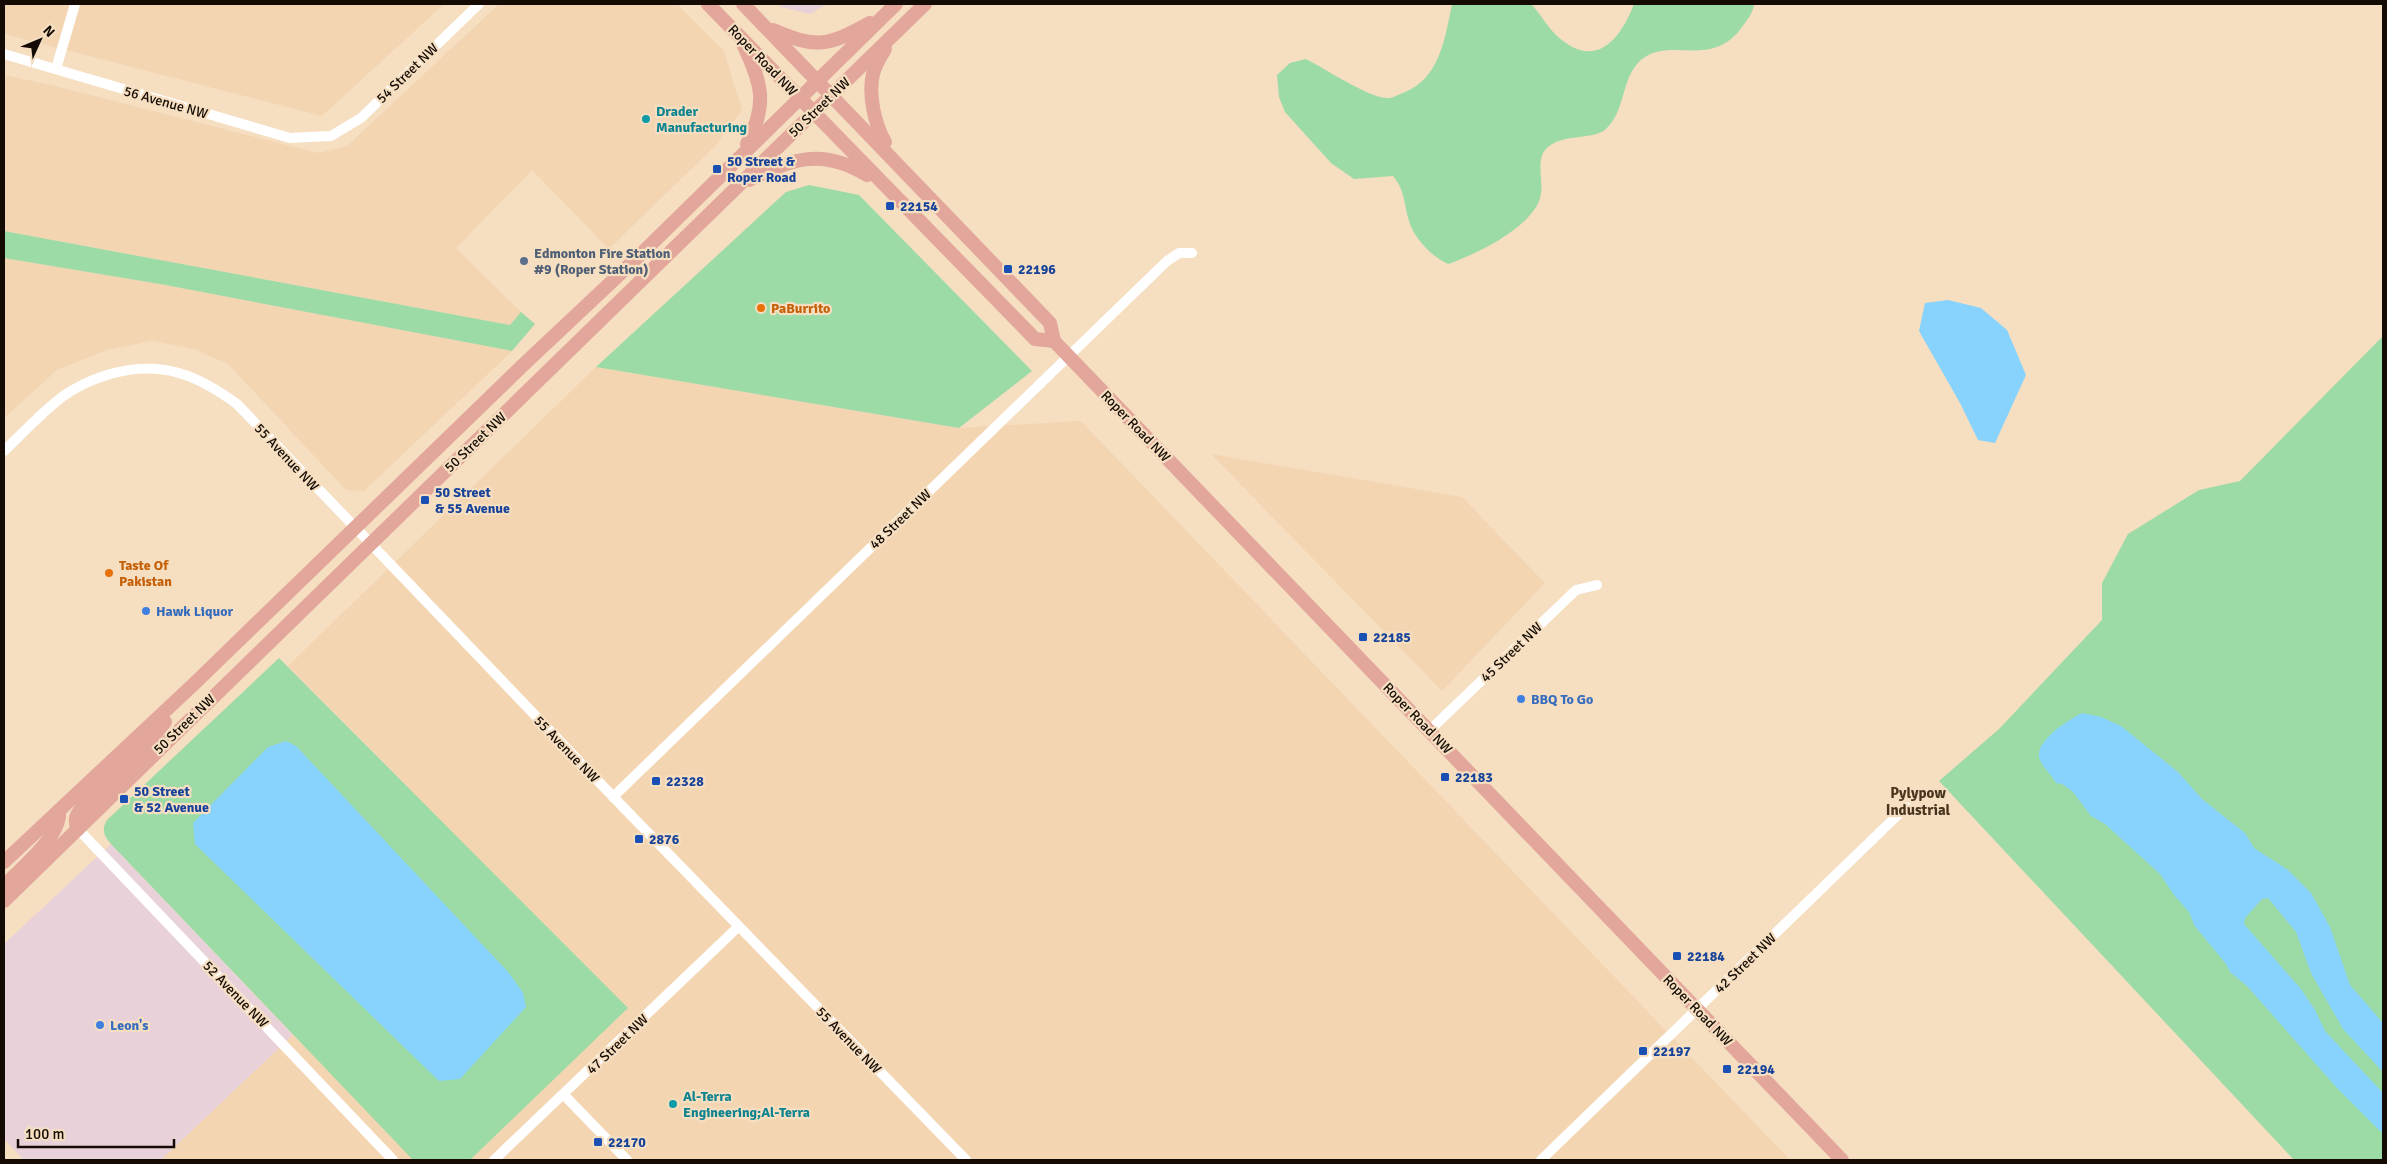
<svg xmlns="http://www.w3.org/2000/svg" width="2387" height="1164" viewBox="0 0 2387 1164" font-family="Signika,sans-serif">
	<rect width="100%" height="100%" fill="#f6dec1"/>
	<g fill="#e9d1da">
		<polygon points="778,4 827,4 810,14 781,7"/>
		<polygon points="111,844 293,1035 161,1160 24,1160 4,1139 4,944"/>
	</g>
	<g fill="#f3d5b2">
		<polygon points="4,4 444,4 322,116 4,34"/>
		<polygon points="499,4 677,4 724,51 742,110 717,144 609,249 532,170 456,248 521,312 510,325 4,231 4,75 51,85 318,153 347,146"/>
		<polygon points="4,258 160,284 512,351 364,491 346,490 228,364 194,349 152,341 107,350 57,370 4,418"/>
		<polygon points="596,367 959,428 1081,421 1790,1160 470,1160 627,1008 288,666"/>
		<polygon points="1211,454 1462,497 1545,583 1442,691"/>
		<polygon points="293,1035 419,1160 161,1160"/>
	</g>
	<g fill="#9cdba6">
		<path d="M 1452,4 L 1531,4 C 1540,13 1546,25 1555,34 C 1593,71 1619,43 1634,4 L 1754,4 C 1753,13 1748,19 1742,27 C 1710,72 1665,32 1637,64 C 1621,83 1625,111 1606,129 C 1593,141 1563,132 1546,149 C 1536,159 1543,180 1541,193 C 1538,225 1475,255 1448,264 C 1432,257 1414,238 1409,221 C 1404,204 1405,190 1393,176 L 1354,179 L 1331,163 L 1285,112 L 1279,97 L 1277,75 L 1290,63 L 1306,59 C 1324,68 1372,100 1389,98 C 1393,98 1399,94 1403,93 C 1440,79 1445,38 1452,4 Z"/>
		<polygon points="809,185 859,195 1032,371 959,428 596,367 786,192"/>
		<polygon points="4,231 510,325 521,312 535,324 512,351 160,284 4,258"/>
		<polygon points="2383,336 2383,1160 2294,1160 1939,781 1999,729 2102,620 2102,583 2128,534 2199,490 2240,481"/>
		<path d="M 279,658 L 628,1008 L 470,1160 L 413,1160 L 111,844 C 104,836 101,830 107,820 Z"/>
	</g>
	<g fill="#87d3fd">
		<polygon points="1948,300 1981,308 2007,330 2026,375 1995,443 1978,440 1960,403 1919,331 1925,303"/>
		<path d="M 2082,713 L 2101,717 L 2121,726 L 2178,772 L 2202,799 L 2245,833 L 2254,848 L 2288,870 L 2311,893 L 2330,927 L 2350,985 L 2383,1023 L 2383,1072 L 2343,1029 L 2311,973 L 2296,932 L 2268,898 L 2262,899 L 2245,918 L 2244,924 L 2301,989 L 2315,1010 L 2325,1031 L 2383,1093 L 2383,1134 L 2337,1088 L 2247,986 L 2230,972 L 2226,964 L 2194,925 L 2189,912 L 2174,895 L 2160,874 L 2105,824 L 2091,816 L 2073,792 L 2062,784 L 2056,783 C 2052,775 2043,768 2040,760 C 2032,742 2070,719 2082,713 Z"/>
		<polygon points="286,741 296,746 509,973 523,993 526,1007 460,1079 439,1081 195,844 193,823 268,747"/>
	</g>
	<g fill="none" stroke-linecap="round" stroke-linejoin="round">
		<g stroke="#fff" stroke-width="10">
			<polyline points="4,54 290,138 331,136 361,118 479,4"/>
			<polyline points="56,69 75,4"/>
			<path d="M 4,451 C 23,433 41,413 62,397 C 77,386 93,379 110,374 C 161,360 196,374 237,404 L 623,807 L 966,1160"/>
			<polyline points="1430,730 1576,590 1597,585"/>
			<polyline points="613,797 1167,261 1179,253 1192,253"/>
			<polyline points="78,829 393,1160"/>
			<polyline points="564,1095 627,1160"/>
			<polyline points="494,1160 738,927"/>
			<polyline points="1541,1160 1906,807"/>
		</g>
		<g stroke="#e2a69a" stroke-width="14">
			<polyline points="708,4 1035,339 1054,341"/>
			<polyline points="743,4 1050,323 1054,341 1842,1160"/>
			<path d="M 773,30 C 817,49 828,46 870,23"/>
			<path d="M 743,44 C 762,84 768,104 747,144"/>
			<path d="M 885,49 C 880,57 875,65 873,74 C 868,95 875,125 885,142"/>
			<path d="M 749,180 C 794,158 822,148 867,175"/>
			<path d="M 78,829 C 73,819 77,814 83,806 L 153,737 L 165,722"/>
			<polyline points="4,862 196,682 520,368 639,256 896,4"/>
			<path d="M 4,886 C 21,868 62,836 59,811"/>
			<polyline points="4,901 925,4"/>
		</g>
	</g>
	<g fill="#0f9aa8" stroke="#f6dec1" stroke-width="2">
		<circle cx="646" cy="119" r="5"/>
		<circle cx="673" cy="1104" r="5"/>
	</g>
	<g fill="#1a4fb4" stroke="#f6dec1" stroke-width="2">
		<rect x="712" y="164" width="10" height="10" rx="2.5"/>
		<rect x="885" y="201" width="10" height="10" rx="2.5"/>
		<rect x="1003" y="264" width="10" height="10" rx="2.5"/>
		<rect x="420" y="495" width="10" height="10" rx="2.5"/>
		<rect x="1358" y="632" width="10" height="10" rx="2.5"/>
		<rect x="1440" y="772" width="10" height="10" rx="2.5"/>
		<rect x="651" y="776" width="10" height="10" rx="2.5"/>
		<rect x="119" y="794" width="10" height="10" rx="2.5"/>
		<rect x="634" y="834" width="10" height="10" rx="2.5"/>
		<rect x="1672" y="951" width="10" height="10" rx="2.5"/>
		<rect x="1638" y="1046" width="10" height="10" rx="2.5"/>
		<rect x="1722" y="1064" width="10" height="10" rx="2.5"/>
		<rect x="593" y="1137" width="10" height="10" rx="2.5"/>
	</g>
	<circle fill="#5c6f8a" stroke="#f6dec1" stroke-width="2" cx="524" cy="261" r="5"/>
	<g fill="#e8710a" stroke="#f6dec1" stroke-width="2">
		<circle cx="761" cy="308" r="5"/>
		<circle cx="109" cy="573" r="5"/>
	</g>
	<g fill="#3f7fe0" stroke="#f6dec1" stroke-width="2">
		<circle cx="146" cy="611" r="5"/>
		<circle cx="1521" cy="699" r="5"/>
		<circle cx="100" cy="1025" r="5"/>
	</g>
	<g text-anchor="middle" stroke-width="4.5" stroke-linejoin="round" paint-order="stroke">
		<g font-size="14" fill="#140c04" stroke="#f6dec1">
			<text transform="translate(763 60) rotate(46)" y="5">Roper Road NW</text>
			<text transform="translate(407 73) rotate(-44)" y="5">54 Street NW</text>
			<text transform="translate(166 102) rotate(16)" y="5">56 Avenue NW</text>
			<text transform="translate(819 107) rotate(-44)" y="5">50 Street NW</text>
			<text transform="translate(1136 426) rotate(46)" y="5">Roper Road NW</text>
			<text transform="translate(475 442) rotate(-44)" y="5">50 Street NW</text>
			<text transform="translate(287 457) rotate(47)" y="5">55 Avenue NW</text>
			<text transform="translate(900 519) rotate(-44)" y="5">48 Street NW</text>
			<text transform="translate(1511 652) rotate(-44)" y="5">45 Street NW</text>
			<text transform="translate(1418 718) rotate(46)" y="5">Roper Road NW</text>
			<text transform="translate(184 724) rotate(-44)" y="5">50 Street NW</text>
			<text transform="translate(567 749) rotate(46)" y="5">55 Avenue NW</text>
			<text transform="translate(1745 963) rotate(-44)" y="5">42 Street NW</text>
			<text transform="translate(236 994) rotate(46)" y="5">52 Avenue NW</text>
			<text transform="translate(1698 1010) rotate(46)" y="5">Roper Road NW</text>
			<text transform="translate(849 1040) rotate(46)" y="5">55 Avenue NW</text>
			<text transform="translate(617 1044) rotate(-44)" y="5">47 Street NW</text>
		</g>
		<g font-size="14" font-weight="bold" fill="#0d838f" stroke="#f6dec1" text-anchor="start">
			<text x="656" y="116">Drader<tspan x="656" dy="16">Manufacturing</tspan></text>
			<text x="683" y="1101">Al-Terra<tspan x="683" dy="16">Engineering;Al-Terra</tspan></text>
		</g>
		<g font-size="14" font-weight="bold" fill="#164399" stroke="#f6dec1" text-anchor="start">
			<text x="727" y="166">50 Street &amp;<tspan x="727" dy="16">Roper Road</tspan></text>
			<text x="900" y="211">22154</text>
			<text x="1018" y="274">22196</text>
			<text x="435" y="497">50 Street<tspan x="435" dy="16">&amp; 55 Avenue</tspan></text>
			<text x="1373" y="642">22185</text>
			<text x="1455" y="782">22183</text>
			<text x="666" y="786">22328</text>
			<text x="134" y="796">50 Street<tspan x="134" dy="16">&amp; 52 Avenue</tspan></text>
			<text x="649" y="844">2876</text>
			<text x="1687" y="961">22184</text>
			<text x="1653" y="1056">22197</text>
			<text x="1737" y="1074">22194</text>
			<text x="608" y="1147">22170</text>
		</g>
		<g font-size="14" font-weight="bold" fill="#4e5e75" stroke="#f6dec1" text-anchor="start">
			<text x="534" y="258">Edmonton Fire Station<tspan x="534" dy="16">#9 (Roper Station)</tspan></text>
		</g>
		<g font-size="14" font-weight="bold" fill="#c56008" stroke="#f6dec1" text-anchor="start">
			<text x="771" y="313">PaBurrito</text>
			<text x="119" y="570">Taste Of<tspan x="119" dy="16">Pakistan</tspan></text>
		</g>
		<g font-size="14" font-weight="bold" fill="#366cbe" stroke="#f6dec1" text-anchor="start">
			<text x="156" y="616">Hawk Liquor</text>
			<text x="1531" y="704">BBQ To Go</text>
			<text x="110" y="1030">Leon's</text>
		</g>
		<g font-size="15" font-weight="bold" fill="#49351d" stroke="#f6dec1">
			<text x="1918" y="798">Pylypow<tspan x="1918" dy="17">Industrial</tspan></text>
		</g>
	</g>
	<rect width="2387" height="1164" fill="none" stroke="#140c04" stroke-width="10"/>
	<g transform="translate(40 40) rotate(46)" stroke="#f6dec1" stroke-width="4" paint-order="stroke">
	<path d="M0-4L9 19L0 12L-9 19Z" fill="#140c04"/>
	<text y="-8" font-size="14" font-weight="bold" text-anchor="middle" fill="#140c04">N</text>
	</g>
	<path d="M18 1139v8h156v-8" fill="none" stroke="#140c04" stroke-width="2.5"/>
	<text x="25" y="1139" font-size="15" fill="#140c04" stroke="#f6dec1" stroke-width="4" paint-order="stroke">100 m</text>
</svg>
